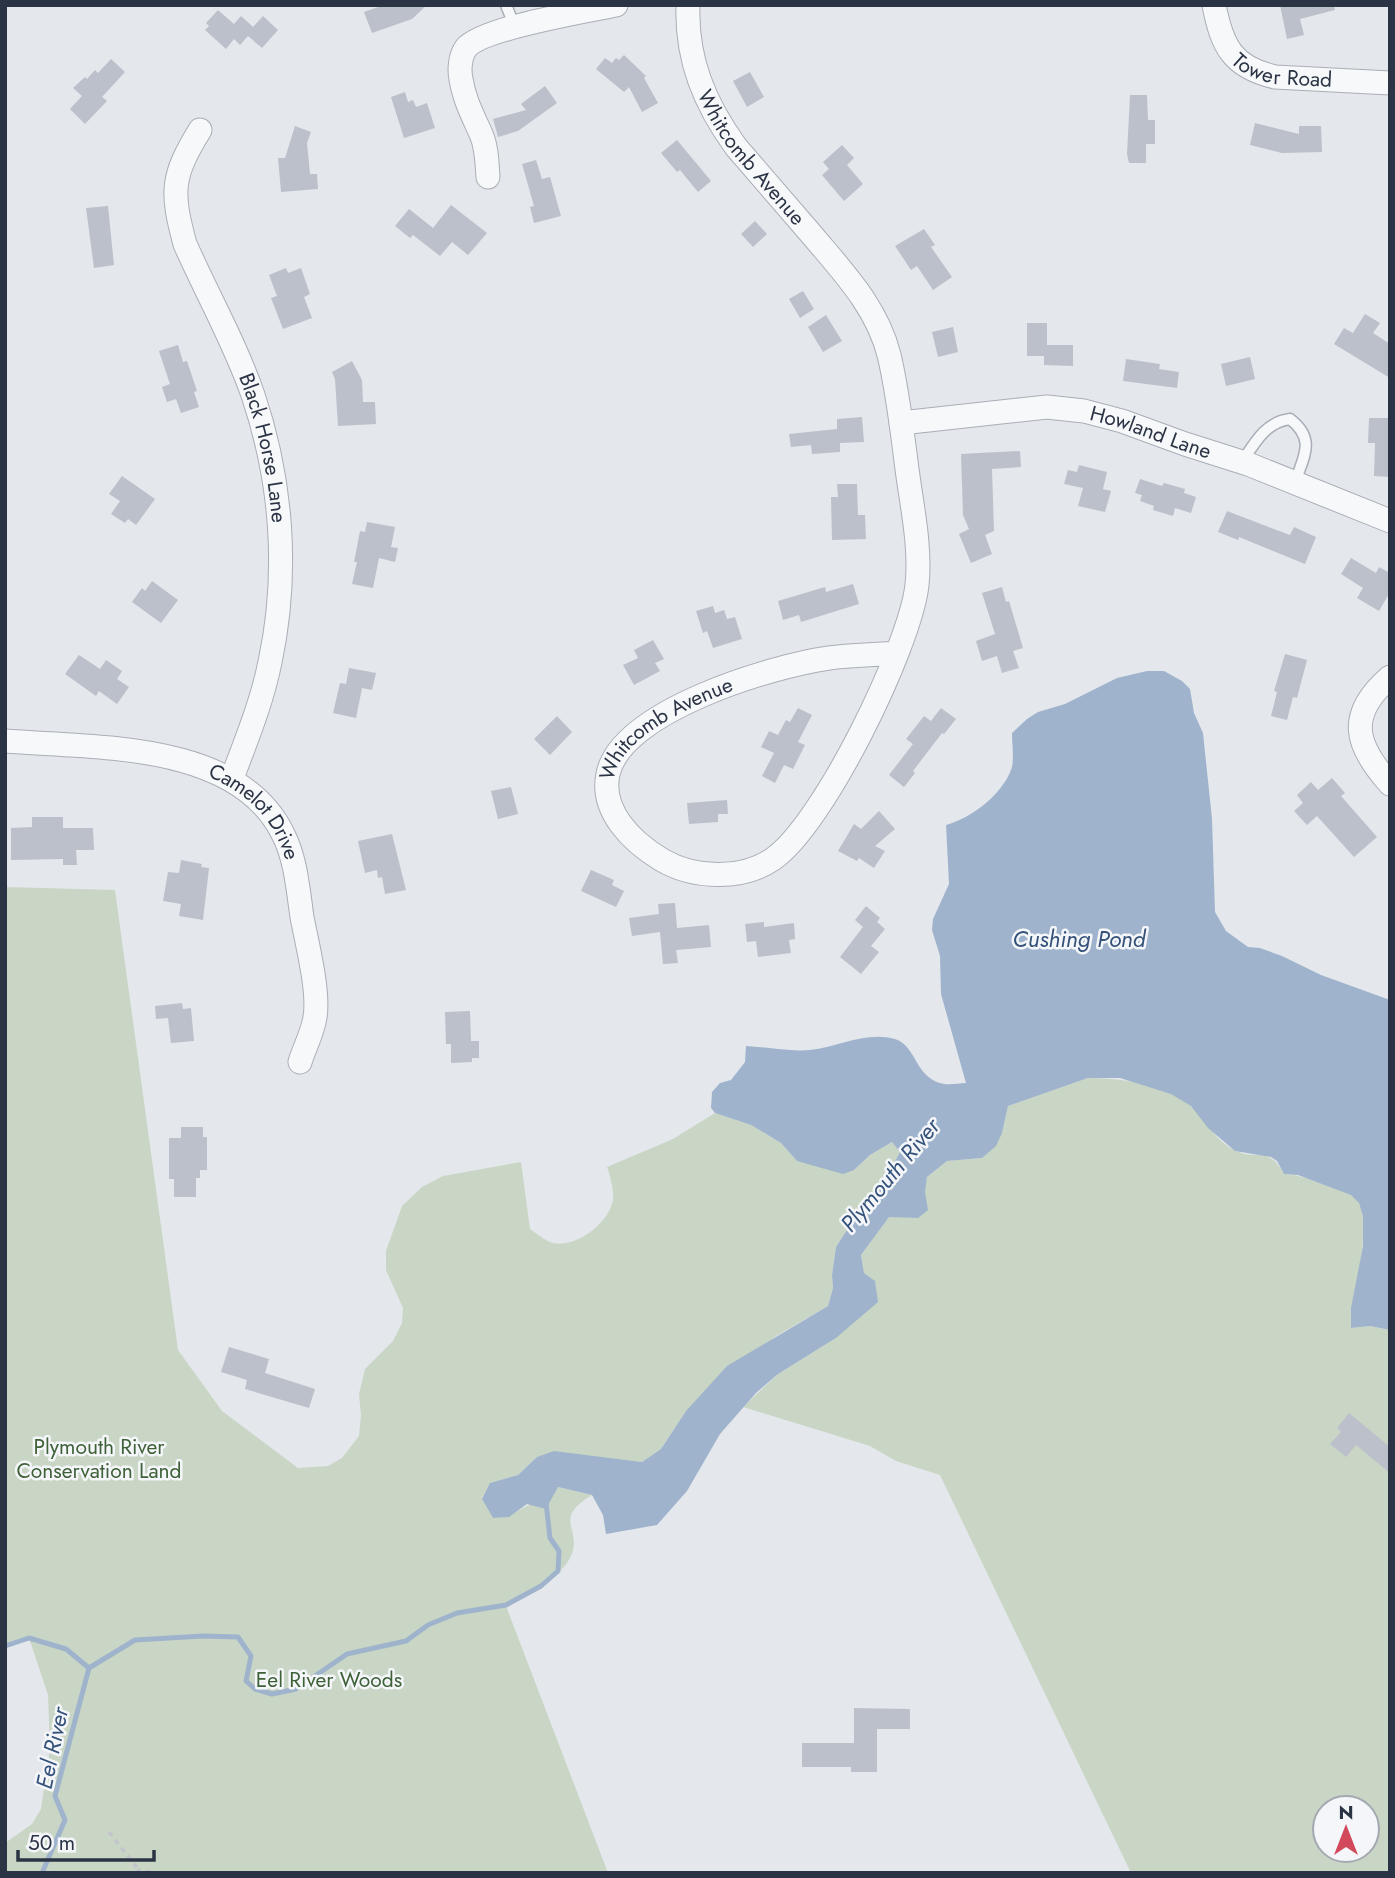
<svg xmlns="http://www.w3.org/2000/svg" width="1395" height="1878" viewBox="0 0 1395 1878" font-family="Jost,sans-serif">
	<rect width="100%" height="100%" fill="#e4e7ec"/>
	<g fill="#c9d6c5" fill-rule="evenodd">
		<path d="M 5,887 L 115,890 L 178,1350 L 222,1411 L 298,1468 L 328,1466 L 342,1458 L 359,1436 L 361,1415 L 359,1394 L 365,1369 L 393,1341 L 402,1323 L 403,1308 L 386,1270 L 386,1251 L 402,1206 L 422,1187 L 443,1176 L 521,1162 L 530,1229 C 536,1233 545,1241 553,1243 C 576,1248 610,1223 613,1199 C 614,1190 610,1175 607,1167 L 673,1139 L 715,1113 L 751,1125 L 781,1143 L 797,1161 L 854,1170 L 870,1155 L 892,1142 L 900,1152 L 889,1173 L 862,1206 L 836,1247 L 832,1275 L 833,1288 L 828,1306 L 776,1336 L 686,1411 L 661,1449 L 642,1462 L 605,1458 L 537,1457 L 518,1475 L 491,1483 L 482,1498 L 493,1518 C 516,1517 538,1498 558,1487 L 592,1495 C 551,1520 583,1528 571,1556 C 563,1576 524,1596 506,1606 L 608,1873 L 5,1873 L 5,1843 L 32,1824 L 41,1809 L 50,1748 L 48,1695 L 29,1638 L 5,1646 Z"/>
		<path d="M 1088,1078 C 1119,1078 1168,1084 1192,1107 C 1206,1121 1215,1140 1234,1150 C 1256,1162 1268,1144 1284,1174 C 1301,1175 1315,1181 1331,1187 C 1341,1191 1353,1193 1359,1203 C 1373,1227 1351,1297 1351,1328 L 1370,1326 L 1390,1330 L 1390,1873 L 1131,1873 L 940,1475 L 896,1461 L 870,1446 L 743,1407 L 778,1374 L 836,1338 L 864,1273 L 861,1255 L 889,1216 L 918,1218 L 927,1177 L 947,1161 L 982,1158 L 1002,1133 L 1008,1106 ZM 1325,1808 L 1367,1808 L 1367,1850 L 1325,1850 Z"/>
	</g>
	<path fill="#9fb4cc" d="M 1147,671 L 1164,671 L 1182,681 L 1190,689 L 1194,713 L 1203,733 L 1212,819 L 1215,912 L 1226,931 L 1248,947 L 1260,948 L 1282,956 L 1321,975 L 1390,1000 L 1390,1330 L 1370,1326 L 1351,1328 L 1351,1308 L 1363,1246 L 1363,1216 L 1359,1203 L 1351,1195 L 1298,1175 L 1284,1174 L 1277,1161 L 1271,1157 L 1235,1151 L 1208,1128 L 1191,1106 L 1171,1094 L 1120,1078 L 1088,1078 L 1008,1106 L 1002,1133 L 996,1146 L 982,1158 L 947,1161 L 927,1177 L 925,1192 L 928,1210 L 918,1218 L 889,1217 L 861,1255 L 864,1273 L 875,1281 L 878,1302 L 836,1338 L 778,1374 L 756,1393 L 720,1434 L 687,1491 L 657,1525 L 606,1534 L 603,1515 L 592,1495 L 558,1487 L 546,1509 L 527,1504 L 509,1517 L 493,1518 L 482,1499 L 490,1483 L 518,1475 L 537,1457 L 554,1451 L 642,1462 L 661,1449 L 686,1411 L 727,1366 L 828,1306 L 833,1288 L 832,1275 L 836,1247 L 862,1206 L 889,1173 L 900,1152 L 892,1142 L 870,1155 L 854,1170 L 843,1174 L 797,1161 L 781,1143 L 751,1125 L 715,1113 L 711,1108 L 712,1092 L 720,1083 L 731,1080 L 745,1062 L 746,1046 C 766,1047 790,1052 810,1050 C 838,1047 866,1031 895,1039 C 917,1046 915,1079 944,1084 C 951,1085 959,1083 966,1083 L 941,994 L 940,956 L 932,930 L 933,919 L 949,884 L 946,825 C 972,818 1004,793 1012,767 C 1014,757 1012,743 1012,733 L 1027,719 L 1038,712 L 1065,704 L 1117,678 Z"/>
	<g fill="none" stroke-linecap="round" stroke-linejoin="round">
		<g stroke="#9fb4cc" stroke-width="5">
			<polyline points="5,1646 29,1638 66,1649 89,1668 135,1640 203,1636 238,1637 251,1656 246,1681 255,1689 272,1694 296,1689 347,1654 406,1641 428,1625 457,1613 506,1605 541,1586 558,1571 559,1551 550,1538 546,1503"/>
			<polyline points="42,1873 65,1820 55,1796 89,1668"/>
		</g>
	</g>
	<g fill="#bbc0ca">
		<polygon points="384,5 427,5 412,19 372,33 364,12"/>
		<polygon points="1280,5 1334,5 1335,10 1300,19 1304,35 1287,39"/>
		<polygon points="218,10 234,24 241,16 253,27 263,16 278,30 262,48 248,36 240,45 234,39 226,49 205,30 209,26 206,23"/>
		<polygon points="624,55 646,76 644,78 658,103 642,112 629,87 624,92 596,69 605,58 612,63 616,58 619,60"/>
		<polygon points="111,59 125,72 102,97 107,101 85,124 70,109 82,96 73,88 85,77 87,79 95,70 98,73"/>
		<polygon points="750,72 764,97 747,107 733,81"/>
		<polygon points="545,86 557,103 518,131 498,137 493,119 526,110 521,104"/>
		<polygon points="405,92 408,102 413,100 416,107 427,103 435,128 404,138 391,97"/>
		<polygon points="1130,95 1147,95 1148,120 1155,120 1155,144 1146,144 1146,163 1129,163 1127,154"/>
		<polygon points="1255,123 1299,134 1299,126 1321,126 1322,152 1282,153 1250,145"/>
		<polygon points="295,126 311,132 307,143 310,174 317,174 318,189 281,192 278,158 285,158"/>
		<polygon points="677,140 711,181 698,192 680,170 677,172 661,153"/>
		<polygon points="842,145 854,158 847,165 863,184 844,201 822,175 829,169 823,162"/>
		<polygon points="536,160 542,179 550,177 561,216 534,223 530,207 534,206 522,164"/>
		<polygon points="451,205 487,233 468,255 452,242 440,256 413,235 410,238 395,226 409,209 433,228"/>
		<polygon points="108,206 114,265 94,268 86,208"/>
		<polygon points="755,221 767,234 753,247 741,234"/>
		<polygon points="924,229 935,245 931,247 952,277 933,290 917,266 911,270 895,246"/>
		<polygon points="286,268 288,273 301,268 310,294 304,297 312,318 283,329 271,298 277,296 269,275"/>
		<polygon points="803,291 814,309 800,318 789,299"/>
		<polygon points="1365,314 1380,323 1373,333 1390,344 1390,378 1334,344 1344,328 1353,333"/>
		<polygon points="826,315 842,341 823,352 808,327"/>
		<polygon points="1027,323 1047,323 1047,345 1073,345 1073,366 1044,365 1044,356 1027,356"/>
		<polygon points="953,327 958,352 938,357 932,332"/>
		<polygon points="178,345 183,362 187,361 197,391 194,392 199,407 181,413 176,399 167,402 162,387 170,384 159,351"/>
		<polygon points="1250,357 1255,379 1226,386 1221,364"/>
		<polygon points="1126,359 1160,364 1159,369 1179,372 1177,388 1123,381"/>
		<polygon points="352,361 362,380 363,402 375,402 376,424 338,426 335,379 332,372"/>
		<polygon points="862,417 864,442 840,443 840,452 812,454 811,445 791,447 789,434 837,429 837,419"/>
		<polygon points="1369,418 1390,418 1390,477 1374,476 1375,443 1368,443"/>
		<polygon points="1020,451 1021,467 992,469 994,531 985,535 992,554 971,563 959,534 969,529 963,515 961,454"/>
		<polygon points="1079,465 1107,472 1103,489 1111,491 1105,512 1078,506 1083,488 1064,484 1068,470 1077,472"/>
		<polygon points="122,476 155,499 136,525 128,519 125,523 111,514 120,501 109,494"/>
		<polygon points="1140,479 1162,486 1164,483 1185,489 1184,493 1196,497 1191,513 1175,508 1173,516 1153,510 1154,506 1140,501 1142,495 1135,493"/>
		<polygon points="837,484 857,484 858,515 865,515 866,539 832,540 831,497 838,497"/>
		<polygon points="1227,511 1290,535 1294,527 1316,537 1305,564 1239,537 1238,540 1218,532"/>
		<polygon points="367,522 395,527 391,547 398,548 395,562 379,558 373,588 352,584 357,562 354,562 360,531 365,532"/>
		<polygon points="1351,558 1376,573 1379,567 1390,573 1390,592 1379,611 1357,598 1363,588 1341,574"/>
		<polygon points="152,581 178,600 161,623 132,602 142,588 145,591"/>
		<polygon points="853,584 859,604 801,622 799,615 783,620 778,601 825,587 826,592"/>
		<polygon points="1002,587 1006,602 1009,601 1023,648 1013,651 1019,668 1002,673 997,656 982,661 976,641 995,634 982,593"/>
		<polygon points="713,606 715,613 724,610 727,619 735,617 742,639 713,648 707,631 703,633 696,611"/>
		<polygon points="653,640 664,659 655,663 660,671 634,685 623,665 638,658 634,650"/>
		<polygon points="1285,654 1307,660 1297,698 1293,697 1287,720 1271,716 1277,692 1274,691"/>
		<polygon points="79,655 100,669 106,660 122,671 117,679 129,687 117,704 99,691 96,696 65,674"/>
		<polygon points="349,668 376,673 372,690 362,688 356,718 333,713 340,683 346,684"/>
		<polygon points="798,708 812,715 798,742 805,745 793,769 784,765 775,783 762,776 774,753 761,747 769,731 778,735 786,720 790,722"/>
		<polygon points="941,708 956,719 944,734 942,733 913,771 915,773 904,787 889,775 913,744 906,739 924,716 931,721"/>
		<polygon points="557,716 572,732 550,755 534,739"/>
		<polygon points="1332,778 1345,793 1341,796 1377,837 1354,857 1317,816 1307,825 1294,811 1303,803 1297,795 1311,782 1318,790"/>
		<polygon points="511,787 518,814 498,819 491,791"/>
		<polygon points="727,800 728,814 718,814 718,822 689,824 687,803"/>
		<polygon points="879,811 895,829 875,846 885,851 874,868 859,858 857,861 838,851 854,824 861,829"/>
		<polygon points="32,817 63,817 63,828 93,828 94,850 76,850 77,865 63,865 63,859 11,860 11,828 32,827"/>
		<polygon points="392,834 406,890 385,894 382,877 378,878 377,870 365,873 358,841"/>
		<polygon points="181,860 202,864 201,867 209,868 203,920 179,916 181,904 163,901 168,872 179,873"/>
		<polygon points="591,870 614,880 612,885 624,891 616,907 581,891"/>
		<polygon points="675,903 677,928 709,925 711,947 676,950 678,963 663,964 660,932 632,936 629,918 659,914 658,904"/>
		<polygon points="866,906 880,918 877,922 885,929 871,946 879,952 861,974 840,957 863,927 855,920"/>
		<polygon points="764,922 764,927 794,923 795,939 789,940 791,953 758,957 756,941 747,942 745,924"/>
		<polygon points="182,1003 183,1009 191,1008 194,1041 171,1043 168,1018 156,1019 155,1006"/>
		<polygon points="470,1011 471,1041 479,1041 479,1058 472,1058 472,1062 451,1063 451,1044 446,1044 445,1012"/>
		<polygon points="181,1127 203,1127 203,1137 207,1137 207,1170 200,1170 200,1178 196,1178 196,1197 174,1197 174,1179 169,1179 169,1138 181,1138"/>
		<polygon points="229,1347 269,1359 265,1373 315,1389 309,1408 245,1389 247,1380 221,1372"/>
		<polygon points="1349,1413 1390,1447 1390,1473 1356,1445 1346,1457 1330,1444 1341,1432 1337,1428"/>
		<polygon points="854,1708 910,1709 910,1729 877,1729 877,1772 851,1772 851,1767 802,1767 802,1743 854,1743"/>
	</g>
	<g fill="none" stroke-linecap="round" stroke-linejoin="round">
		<g stroke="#a9aeb7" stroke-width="13">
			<g id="lane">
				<polyline points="506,5 515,27"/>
				<path d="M 1242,462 C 1255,442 1266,422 1290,419 C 1316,439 1304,456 1295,482"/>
			</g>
		</g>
		<g stroke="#a9aeb7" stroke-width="25">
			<g id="street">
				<path id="s1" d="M 688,5 C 686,60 705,104 736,147 C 762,177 787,206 812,235 C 843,272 877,307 889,355 C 898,392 902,431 907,469 C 912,507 921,547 917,585 C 910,647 823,825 773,859 C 741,881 693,878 662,860 C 632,842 600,811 608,774 C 621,711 772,666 829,658 C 851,655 875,655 897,653"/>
				<path id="s2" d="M 1214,5 C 1222,46 1232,67 1275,77 L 1390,83"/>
				<path id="s3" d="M 200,130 C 171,177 171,192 185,244 C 207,294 235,343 253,395 C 282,481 289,573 270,662 C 262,702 246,741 232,778"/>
				<path d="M 488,177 C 487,164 487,147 481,134 C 473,116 464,99 461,79 C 459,70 460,56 466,48 C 482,28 588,11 616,5"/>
				<path id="s4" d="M 901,423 L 1047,407 L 1084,411 L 1122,421 L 1185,444 L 1248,464 L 1390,521"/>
				<path d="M 1390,677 C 1346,715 1355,745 1390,784"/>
				<path id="s5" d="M 5,741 C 94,748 238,741 283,834 C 296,859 298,890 302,917 C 307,944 321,997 314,1022 C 311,1036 304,1049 300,1062"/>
			</g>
		</g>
		<g stroke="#c2c5cb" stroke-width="3.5" stroke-dasharray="5 5" stroke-linecap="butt">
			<polyline points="109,1832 139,1870"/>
			<polyline points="137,1873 139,1870 154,1873"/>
		</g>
		<use href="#lane" stroke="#f7f8fa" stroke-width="10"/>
		<use href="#street" stroke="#f7f8fa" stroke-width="23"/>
	</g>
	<g text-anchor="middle" stroke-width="5" stroke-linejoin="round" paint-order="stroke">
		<g font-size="21" fill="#2b3445" stroke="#f4f6f9">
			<text dy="7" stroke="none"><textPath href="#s2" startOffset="108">Tower Road</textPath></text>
			<text dy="7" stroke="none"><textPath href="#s1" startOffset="170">Whitcomb Avenue</textPath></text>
			<text dy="7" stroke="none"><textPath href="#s4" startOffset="254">Howland Lane</textPath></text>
			<text dy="7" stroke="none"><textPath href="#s3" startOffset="340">Black Horse Lane</textPath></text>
			<text dy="7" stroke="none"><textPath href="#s1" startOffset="1260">Whitcomb Avenue</textPath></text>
			<text dy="7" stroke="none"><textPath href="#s5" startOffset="271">Camelot Drive</textPath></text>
		</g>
		<g font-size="21" fill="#3f6138" stroke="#f4f6f9">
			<text x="99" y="1454">Plymouth River<tspan x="99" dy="24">Conservation Land</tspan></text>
			<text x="329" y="1687">Eel River Woods</text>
		</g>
		<g font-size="23" font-style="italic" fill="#34527a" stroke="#f4f6f9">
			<text x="1079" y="947">Cushing Pond</text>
			<text transform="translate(890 1175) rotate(-50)" y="8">Plymouth River</text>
			<text transform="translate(52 1748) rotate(-78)" y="8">Eel River</text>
		</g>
	</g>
	<rect width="1395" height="1878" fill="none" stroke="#2b3445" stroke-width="14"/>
	<g transform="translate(1346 1829)"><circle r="33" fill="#f4f6f9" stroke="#a4a8b1" stroke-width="2"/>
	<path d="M0-5L12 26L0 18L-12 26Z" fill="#d1495b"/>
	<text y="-10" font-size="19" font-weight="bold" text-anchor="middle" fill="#2b3445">N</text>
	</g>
	<path d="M18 1850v10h136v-10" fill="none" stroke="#2b3445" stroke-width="3.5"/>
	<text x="28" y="1850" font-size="21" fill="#2b3445" stroke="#f4f6f9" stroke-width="5" paint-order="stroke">50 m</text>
</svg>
